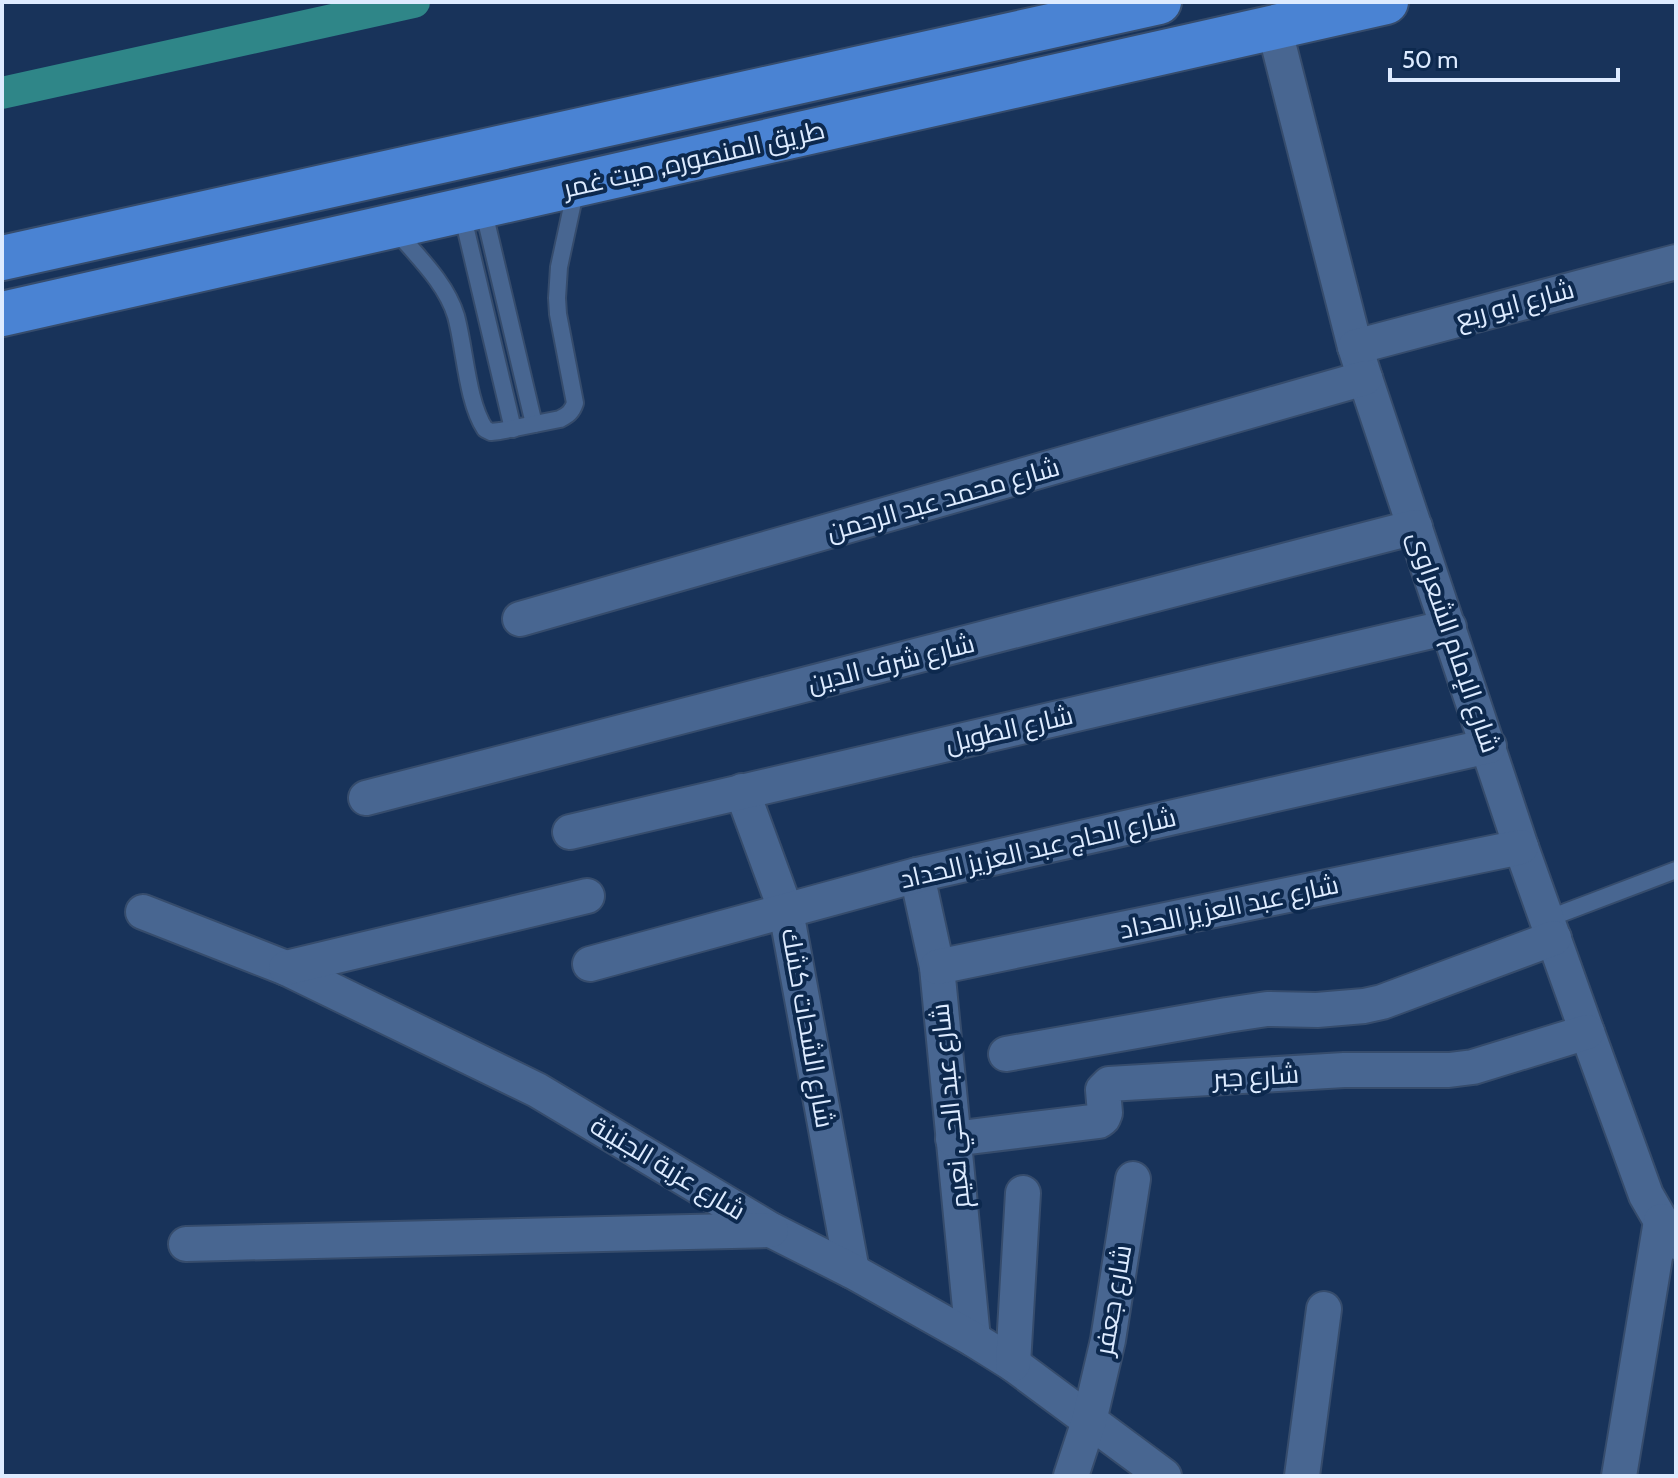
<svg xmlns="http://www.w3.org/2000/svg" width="1678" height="1478" viewBox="0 0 1678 1478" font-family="Cabin,Cairo,sans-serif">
	<rect width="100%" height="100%" fill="#18335a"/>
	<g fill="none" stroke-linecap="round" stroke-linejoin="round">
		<polyline stroke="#2f8688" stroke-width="32" points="2,93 414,2"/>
		<g stroke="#364c6c" stroke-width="20">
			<g id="lane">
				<polyline points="483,208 534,424"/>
				<polyline points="462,213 513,429"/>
				<path d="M 396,231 C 418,257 446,283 456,316 C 465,349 467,402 485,429 L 491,432 L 500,431 L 560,419 C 568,415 572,412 575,403 L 558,314 L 557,298 L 559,267 L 576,188"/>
				<polyline points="1547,919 1676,870"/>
			</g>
		</g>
		<g stroke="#364c6c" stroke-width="38">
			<g id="street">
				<polyline points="1274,27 1355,347 1365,378 1521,847 1587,1032 1646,1195 1661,1221 1676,1242"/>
				<polyline points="1355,347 1676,262"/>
				<polyline points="520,619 1365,378"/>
				<polyline points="742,791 786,911 852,1271"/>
				<polyline points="366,798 1415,527"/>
				<polyline points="570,832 1449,627"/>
				<polyline points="917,875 937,967 973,1339"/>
				<polyline points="143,912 286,968 537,1090 771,1230 852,1271 973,1339 1013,1364 1164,1476"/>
				<polyline points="590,964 917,875 1489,746"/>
				<polyline points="937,967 1521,847"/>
				<polyline points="286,968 587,896"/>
				<polyline points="1006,1054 1227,1015 1267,1009 1317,1010 1364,1006 1382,1002 1554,938"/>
				<polyline points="953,1139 1099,1121 1103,1118 1105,1113 1103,1090 1109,1084 1344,1070 1449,1070 1473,1067 1587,1032"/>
				<polyline points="186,1244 771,1230"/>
				<polyline points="1013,1364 1023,1193"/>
				<polyline points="1071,1476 1089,1421 1108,1340 1133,1179"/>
				<polyline points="1302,1476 1324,1309"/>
				<polyline points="1619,1476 1661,1221"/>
			</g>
		</g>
		<g stroke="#364c6c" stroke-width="48">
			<g id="highway">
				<polyline points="2,258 1159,2"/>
				<polyline points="2,314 1386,2"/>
			</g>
		</g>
		<use href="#lane" stroke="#486691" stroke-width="16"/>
		<use href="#street" stroke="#486691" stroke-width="34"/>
		<use href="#highway" stroke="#4a83d3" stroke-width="44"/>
	</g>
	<g text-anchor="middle" stroke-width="8" stroke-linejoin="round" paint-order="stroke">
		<g font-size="26" fill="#ddebff" stroke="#0d294e">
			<text transform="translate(694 159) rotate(-13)" y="9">طريق المنصوره, ميت غمر</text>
			<text transform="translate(1515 304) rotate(-15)" y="9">شارع ابو ربع</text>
			<text transform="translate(943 499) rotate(-16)" y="9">شارع محمد عبد الرحمن</text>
			<text transform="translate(1454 642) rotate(71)" y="9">شارع الإمام الشعراوى</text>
			<text transform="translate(891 663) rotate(-14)" y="9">شارع شرف الدين</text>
			<text transform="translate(1009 729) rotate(-13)" y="9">شارع الطويل</text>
			<text transform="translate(1038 848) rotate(-13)" y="9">شارع الحاج عبد العزيز الحداد</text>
			<text transform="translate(1229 907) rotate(-12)" y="9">شارع عبد العزيز الحداد</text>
			<text transform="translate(808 1028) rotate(80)" y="9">شارع الشحات كشك</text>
			<text transform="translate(1256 1076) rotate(-3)" y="9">شارع جبر</text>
			<text transform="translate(950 1106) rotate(-96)" y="9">شارع عبد الحي نعيم</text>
			<text transform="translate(668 1168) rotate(31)" y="9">شارع عزبة الجنينة</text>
			<text transform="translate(1113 1300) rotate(-80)" y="9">شارع جعفر</text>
		</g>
	</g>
	<rect width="1678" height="1478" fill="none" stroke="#ddebff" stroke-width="8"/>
	<path d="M1390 68v12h228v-12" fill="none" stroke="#ddebff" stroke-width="4"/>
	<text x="1402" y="68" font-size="24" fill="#ddebff" stroke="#0d294e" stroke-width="6" paint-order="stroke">50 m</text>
</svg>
